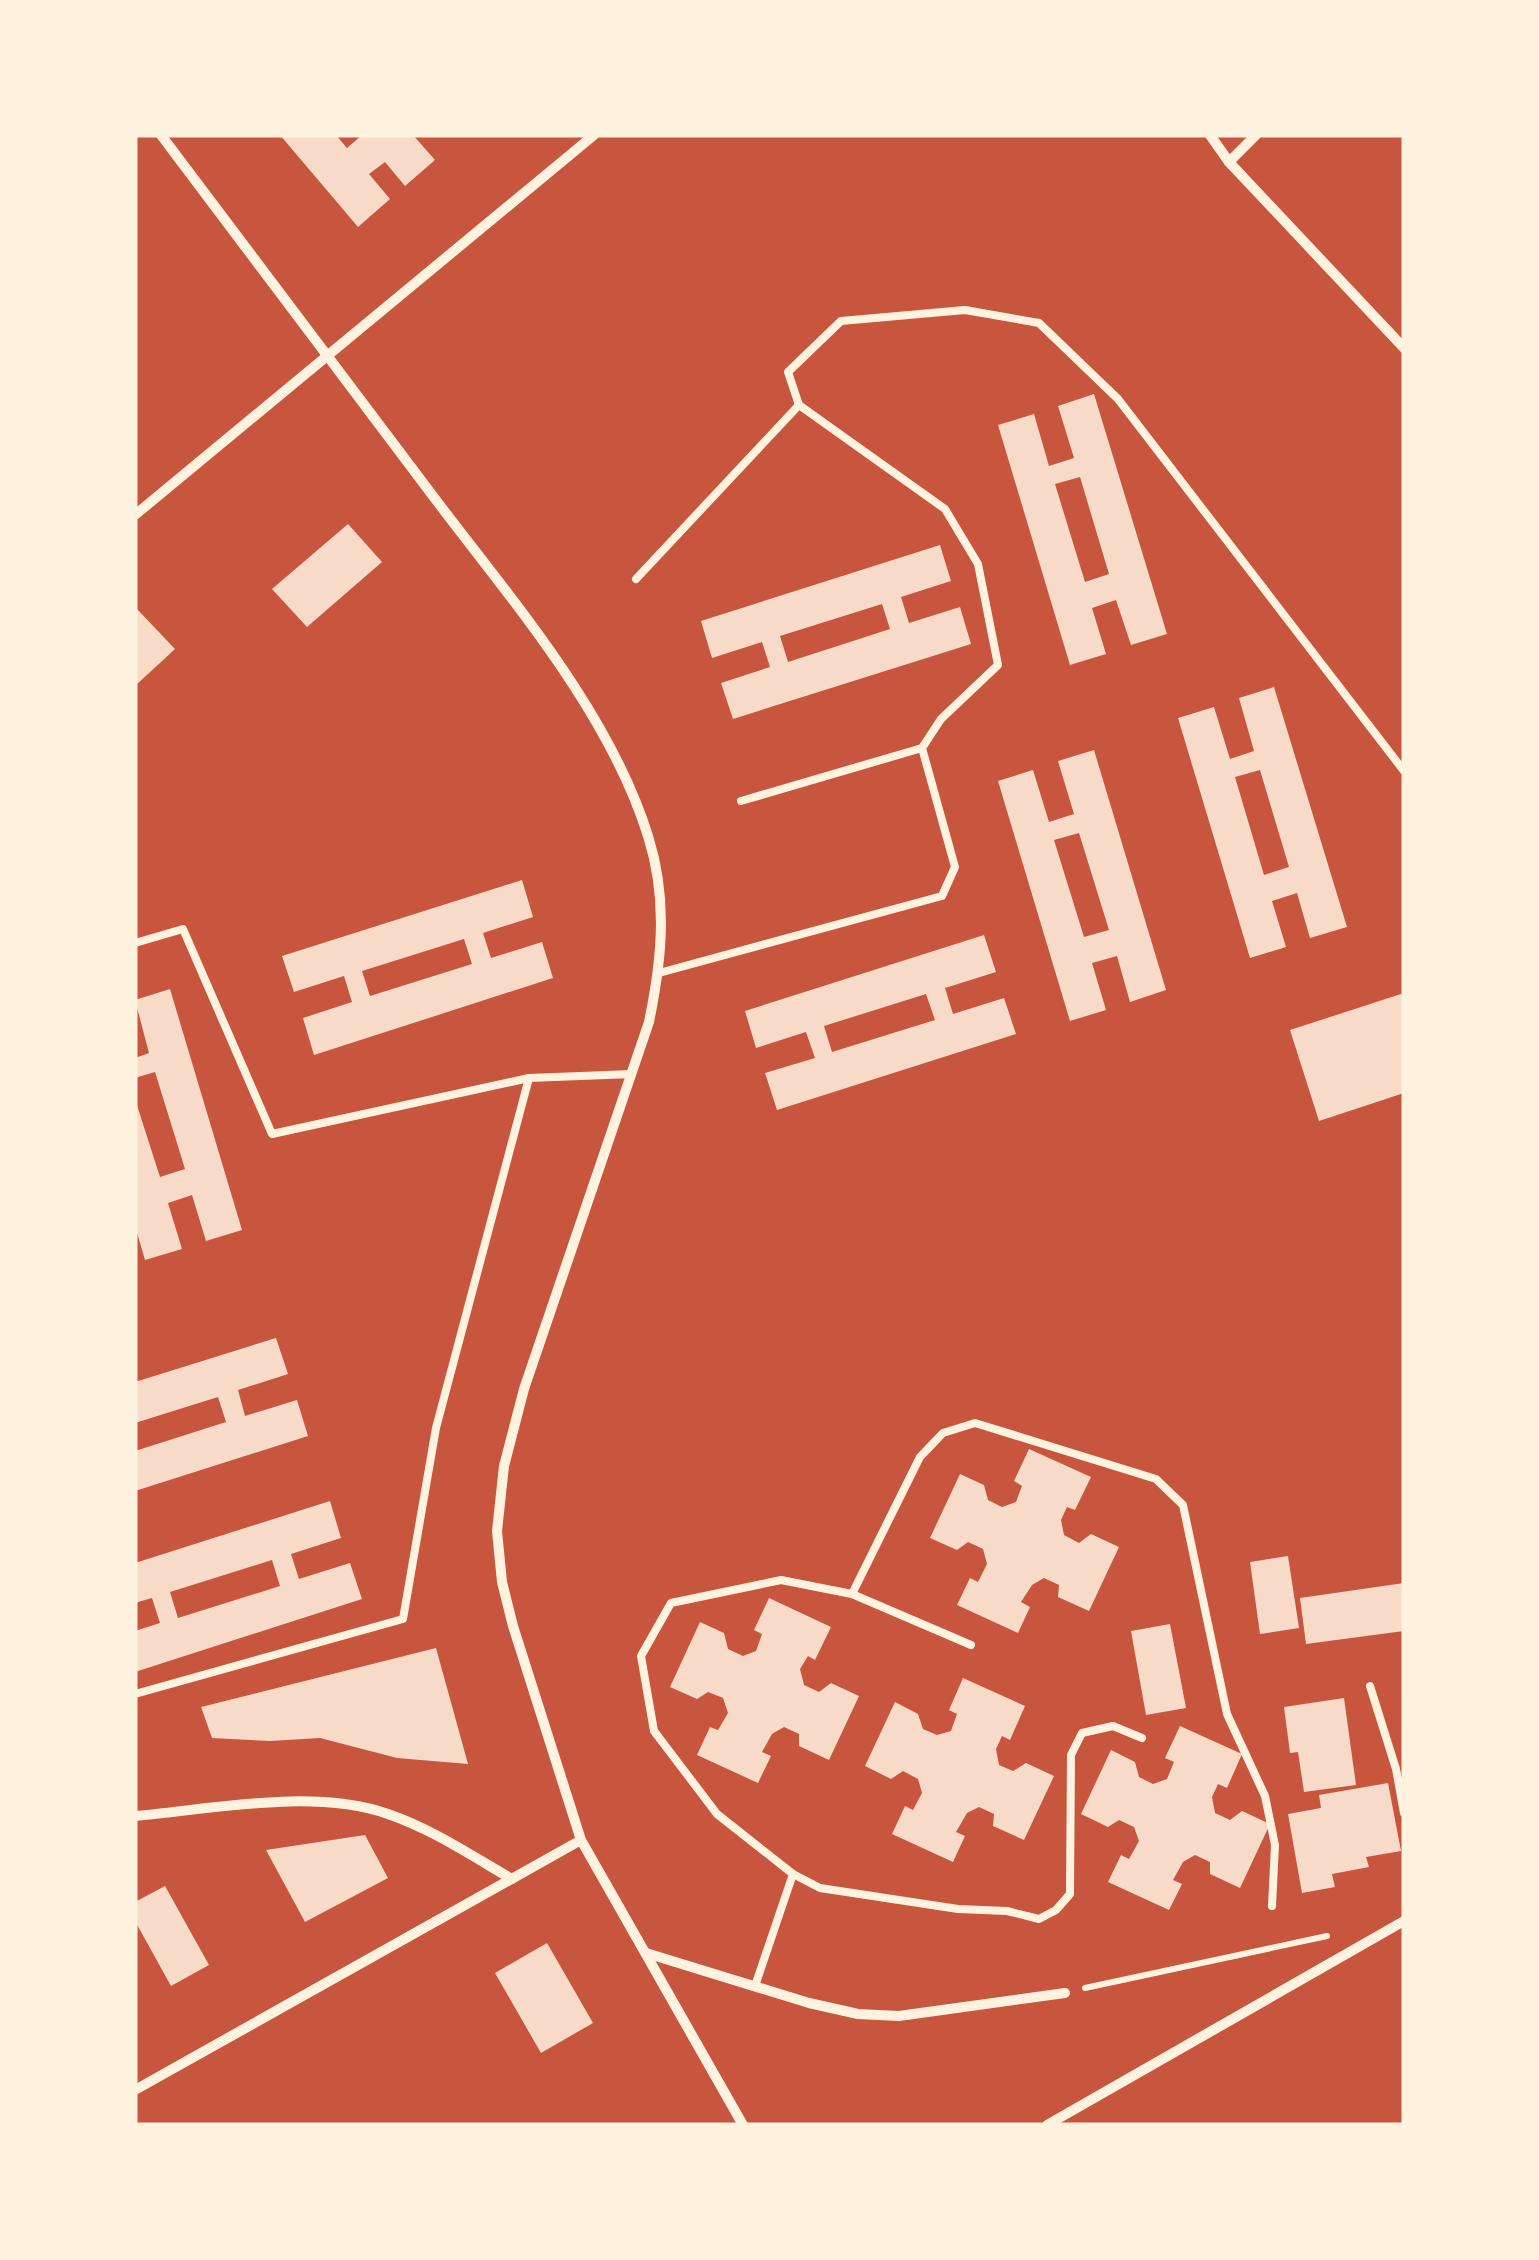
<svg xmlns="http://www.w3.org/2000/svg" width="1539" height="2260" viewBox="0 0 1539 2260" font-family="'Source Sans 3',sans-serif">
	<rect width="100%" height="100%" fill="#c8553d"/>
	<g fill="#f7dbc8" fill-rule="evenodd">
		<polygon points="280,135 336,135 347,148 362,135 413,135 435,160 405,186 385,162 369,174 390,199 358,227"/>
		<path d="M 1094,394 L 1167,634 L 1131,645 L 1116,600 L 1092,608 L 1106,654 L 1070,665 L 998,425 L 1034,414 L 1049,466 L 1074,458 L 1058,406 ZM 1080,477 L 1109,574 L 1085,582 L 1055,484 Z"/>
		<polygon points="348,524 382,562 307,627 272,589"/>
		<path d="M 940,545 L 951,581 L 901,597 L 909,623 L 960,607 L 971,644 L 733,719 L 721,683 L 770,667 L 762,642 L 712,658 L 701,621 ZM 882,604 L 890,629 L 788,662 L 780,636 Z"/>
		<polygon points="137,609 175,649 135,686 135,611"/>
		<path d="M 1274,687 L 1347,927 L 1310,938 L 1297,893 L 1272,901 L 1286,947 L 1250,958 L 1178,718 L 1214,707 L 1230,759 L 1254,751 L 1239,698 ZM 1260,770 L 1289,867 L 1264,875 L 1235,777 Z"/>
		<path d="M 1094,750 L 1166,990 L 1130,1002 L 1117,956 L 1092,963 L 1106,1010 L 1070,1021 L 998,781 L 1033,770 L 1049,822 L 1074,814 L 1058,761 ZM 1079,833 L 1109,930 L 1084,937 L 1054,840 Z"/>
		<path d="M 522,880 L 533,917 L 483,933 L 491,958 L 542,942 L 553,978 L 314,1055 L 303,1018 L 352,1002 L 344,976 L 294,992 L 282,956 ZM 464,939 L 472,964 L 370,996 L 362,971 Z"/>
		<path d="M 984,935 L 996,972 L 945,988 L 953,1014 L 1004,998 L 1016,1034 L 777,1110 L 765,1073 L 815,1058 L 806,1032 L 756,1048 L 745,1011 ZM 926,994 L 935,1020 L 832,1052 L 824,1026 Z"/>
		<polygon points="170,989 242,1230 206,1241 192,1195 168,1203 182,1249 145,1260 135,1226 135,1099 160,1177 185,1169 155,1072 135,1078 135,1058 149,1053 135,1000"/>
		<polygon points="1404,993 1404,1093 1319,1121 1290,1030"/>
		<polygon points="276,1338 288,1374 238,1390 245,1416 297,1400 308,1436 135,1491 135,1451 226,1422 218,1397 135,1423 135,1382"/>
		<polygon points="1029,1449 1091,1477 1075,1510 1067,1507 1061,1520 1064,1535 1079,1543 1091,1534 1119,1547 1089,1611 1058,1597 1059,1585 1044,1578 1032,1585 1021,1602 1030,1607 1018,1633 957,1605 970,1578 978,1582 987,1564 983,1549 968,1542 957,1550 930,1538 960,1474 984,1485 988,1500 1002,1507 1016,1502 1022,1486 1014,1481"/>
		<path d="M 330,1501 L 341,1538 L 291,1554 L 299,1579 L 350,1563 L 362,1599 L 135,1672 L 135,1631 L 160,1623 L 152,1598 L 135,1603 L 135,1563 ZM 272,1560 L 280,1586 L 178,1618 L 170,1592 Z"/>
		<polygon points="1288,1556 1299,1628 1260,1634 1250,1562"/>
		<polygon points="1404,1583 1404,1631 1306,1644 1300,1598"/>
		<polygon points="769,1598 831,1627 815,1660 808,1656 800,1669 804,1685 819,1692 831,1683 859,1696 829,1760 799,1746 799,1734 784,1727 772,1734 762,1752 771,1756 758,1783 697,1755 710,1727 718,1730 728,1713 723,1698 708,1692 697,1699 670,1687 700,1622 724,1633 728,1649 743,1656 756,1651 762,1634 754,1630"/>
		<polygon points="1170,1624 1186,1708 1146,1715 1131,1631"/>
		<polygon points="436,1648 468,1764 397,1758 320,1738 270,1741 212,1738 201,1707"/>
		<polygon points="963,1678 1025,1706 1010,1740 1002,1736 996,1749 999,1765 1013,1771 1026,1763 1054,1776 1024,1840 993,1826 994,1814 979,1807 967,1813 956,1832 965,1836 953,1862 892,1834 905,1806 913,1810 922,1793 918,1779 903,1771 891,1779 865,1766 895,1702 918,1714 923,1729 937,1735 951,1731 957,1714 949,1710"/>
		<polygon points="1344,1698 1356,1785 1304,1792 1298,1752 1290,1753 1284,1707"/>
		<polygon points="1180,1726 1242,1754 1227,1788 1218,1784 1212,1797 1215,1813 1230,1820 1242,1811 1270,1824 1240,1888 1210,1874 1210,1862 1195,1855 1183,1862 1173,1880 1182,1884 1169,1910 1108,1882 1121,1855 1129,1859 1139,1841 1134,1827 1119,1820 1108,1827 1081,1814 1111,1750 1135,1762 1139,1777 1153,1784 1167,1779 1174,1762 1165,1758"/>
		<polygon points="1388,1783 1401,1851 1366,1857 1369,1867 1332,1874 1335,1887 1302,1893 1288,1814 1321,1808 1319,1795"/>
		<polygon points="365,1835 388,1878 305,1922 266,1850"/>
		<polygon points="165,1886 209,1965 171,1986 135,1921 135,1902"/>
		<polygon points="547,1943 593,2023 541,2053 495,1973"/>
	</g>
	<g fill="none" stroke-linecap="round" stroke-linejoin="round">
		<polyline stroke="#fff3e0" stroke-width="6" points="1085,1988 1327,1936"/>
		<g stroke="#fff3e0" stroke-width="8">
			<polyline points="636,579 799,405"/>
			<polyline points="741,801 922,748"/>
			<polyline points="135,943 183,929 272,1134 529,1078 632,1074"/>
			<polyline points="659,973 942,896 955,867 922,748 941,719 998,665 978,564 945,509 799,405 788,372 841,321 965,310 1039,323 1118,399 1404,771"/>
			<polyline points="852,1594 920,1457 943,1433 975,1423 1156,1479 1183,1505 1227,1714 1265,1796 1275,1845 1272,1906"/>
			<polyline points="1370,1686 1396,1769 1404,1813"/>
			<polyline points="135,1694 403,1619 436,1428 529,1078"/>
			<polyline points="793,1874 820,1888 958,1909 1007,1911 1039,1919 1056,1910 1070,1894 1071,1755 1082,1733 1113,1726 1142,1738"/>
			<polyline points="755,1986 793,1874 717,1814 654,1731 641,1656 671,1603 781,1580 852,1594 971,1645"/>
		</g>
		<g stroke="#fff3e0" stroke-width="10">
			<path d="M 161,135 C 254,258 346,381 439,504 C 515,604 610,714 648,836 C 668,899 662,959 649,1022 L 524,1389 L 504,1466 L 497,1531 L 502,1582 L 513,1626 L 581,1840 L 743,2125"/>
			<polyline points="1210,135 1229,162 1404,348"/>
			<polyline points="1229,162 1256,135"/>
			<polyline points="135,515 594,135"/>
			<path d="M 135,1816 C 214,1809 313,1788 388,1814 C 432,1829 472,1856 512,1879"/>
			<polyline points="646,1953 809,2003 858,2014 899,2016 1065,1993"/>
			<polyline points="135,2090 581,1840"/>
			<polyline points="1047,2125 1404,1921"/>
		</g>
	</g>
	<rect width="1539" height="2260" fill="none" stroke="#fff3e0" stroke-width="275"/>
</svg>
